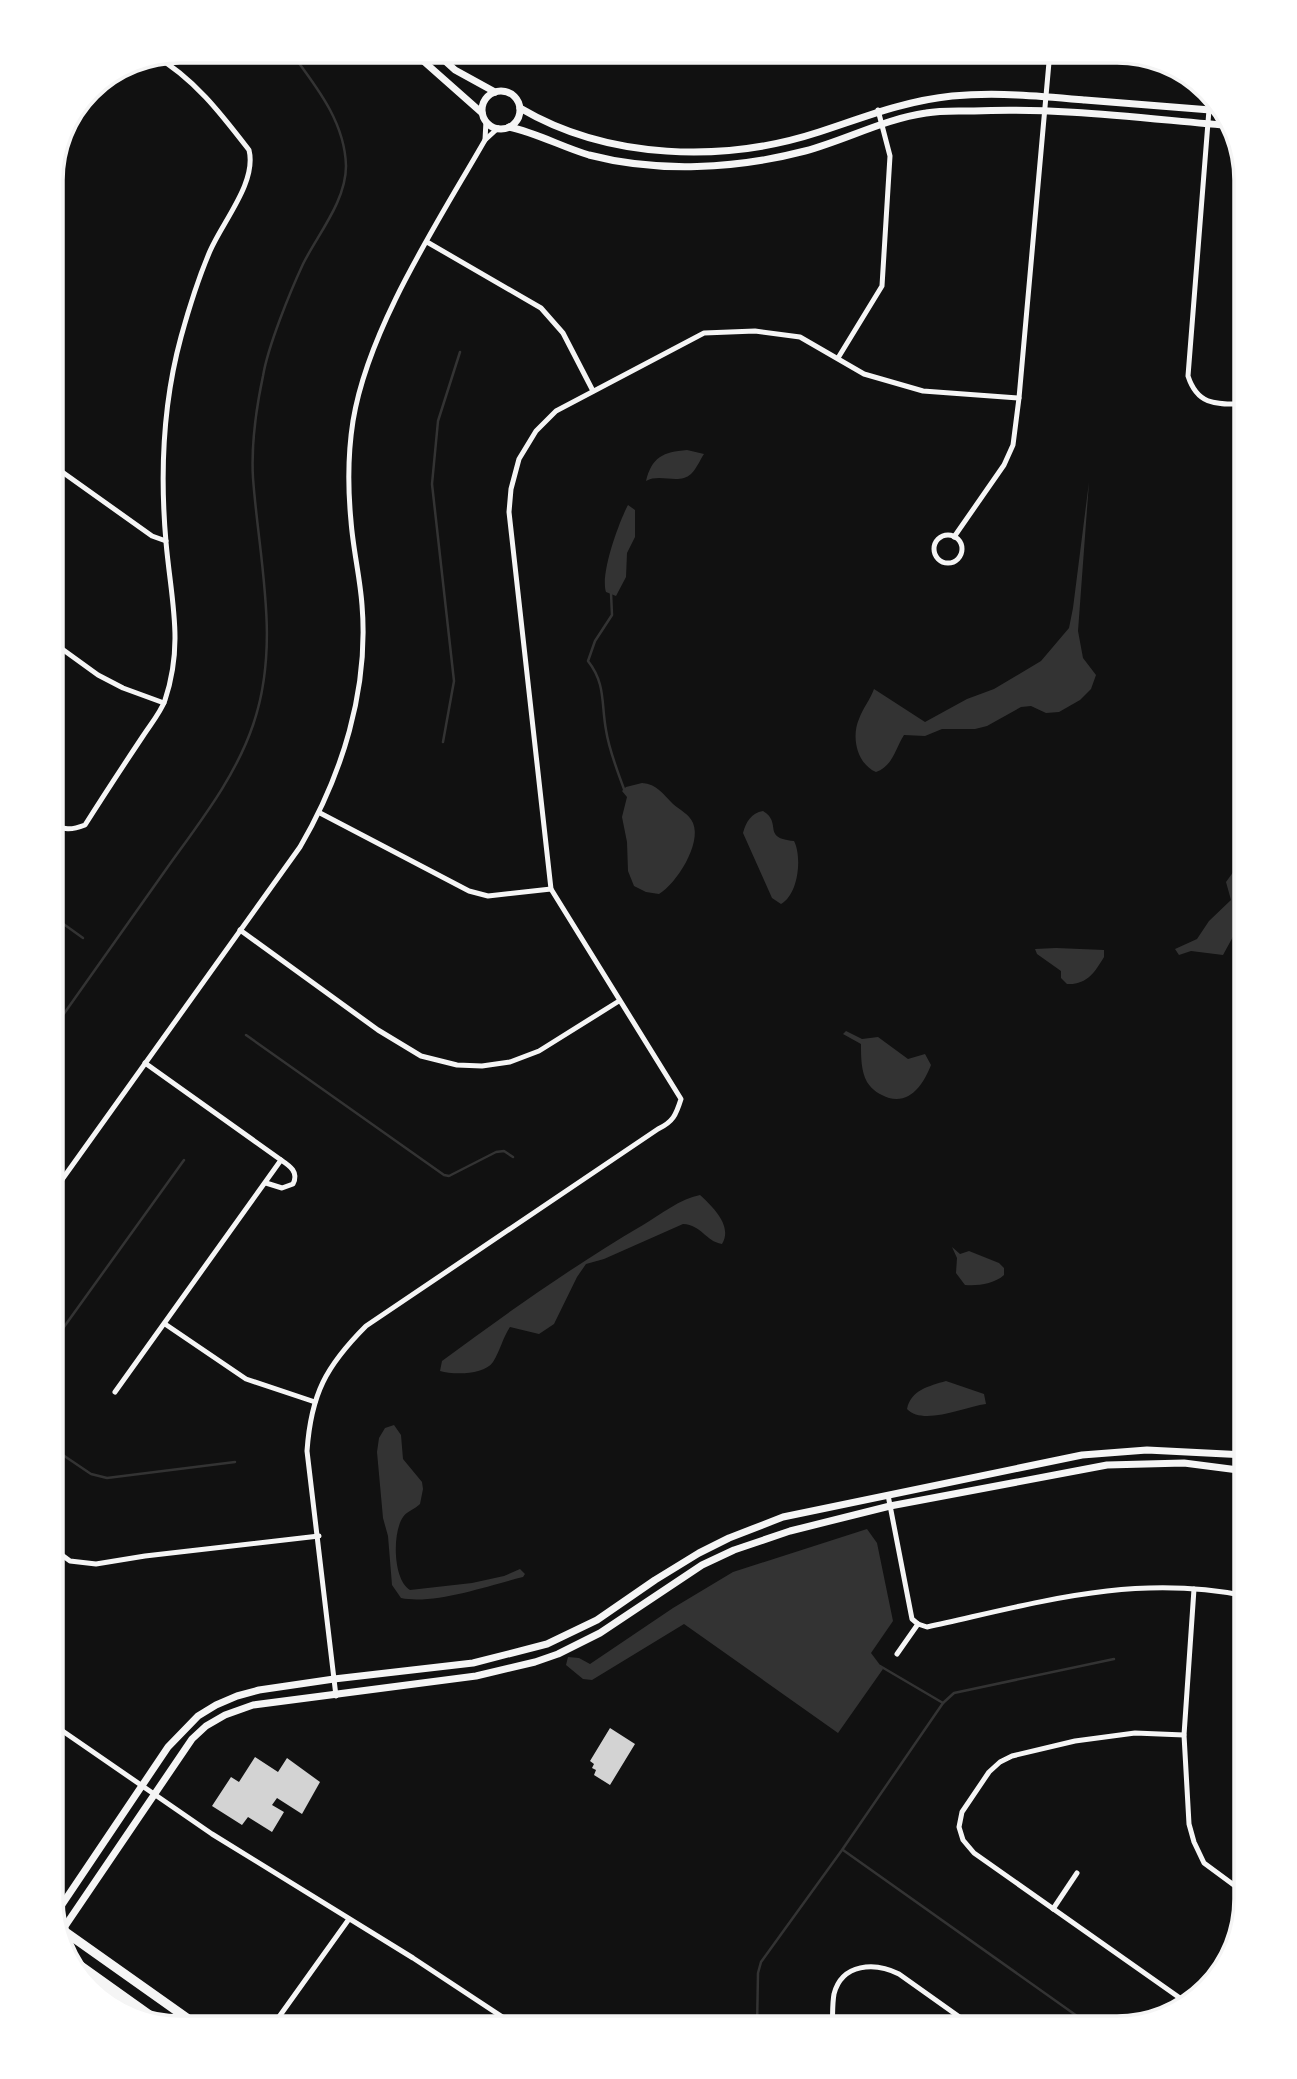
<svg xmlns="http://www.w3.org/2000/svg" width="1297" height="2079" viewBox="0 0 1297 2079" font-family="Lato,sans-serif">
	<rect width="100%" height="100%" fill="#111"/>
	<g fill="#333">
		<path d="M 687,450 L 704,454 C 700,460 697,468 691,474 C 679,485 660,473 646,481 C 652,457 663,452 687,450 Z"/>
		<path d="M 1089,482 L 1078,631 L 1083,658 L 1096,675 L 1091,689 L 1080,700 L 1059,712 L 1046,713 L 1031,706 L 1021,707 L 987,726 L 975,729 L 942,729 L 925,736 L 904,735 C 895,749 893,766 876,772 C 857,764 851,737 859,719 C 863,708 870,700 874,689 L 925,722 L 967,699 L 994,689 L 1041,661 L 1069,628 L 1073,608 Z"/>
		<path d="M 628,505 L 635,510 L 635,537 L 627,553 L 626,577 L 616,596 L 606,592 C 600,574 619,522 628,505 Z"/>
		<path d="M 642,783 C 657,784 663,794 673,804 C 680,810 689,814 693,823 C 702,844 676,884 659,894 L 646,892 L 634,886 L 628,871 L 627,842 L 622,817 L 627,797 L 622,791 L 626,787 Z"/>
		<path d="M 763,811 C 783,823 761,838 794,841 C 802,856 799,894 781,904 L 772,898 L 743,833 C 746,822 751,813 763,811 Z"/>
		<polygon points="1244,857 1246,857 1246,919 1235,933 1223,955 1191,951 1179,955 1175,949 1197,939 1209,921 1231,900 1226,882"/>
		<path d="M 1056,948 L 1104,950 L 1104,957 C 1095,972 1087,985 1067,984 L 1061,978 L 1061,971 L 1037,954 L 1035,949 Z"/>
		<path d="M 846,1031 L 862,1039 L 878,1037 L 908,1059 L 925,1054 L 931,1065 C 924,1083 911,1104 889,1098 C 880,1095 872,1090 867,1082 C 861,1071 861,1057 861,1044 L 843,1034 Z"/>
		<path d="M 700,1195 C 713,1207 733,1226 722,1244 C 705,1241 702,1225 683,1224 L 604,1259 L 586,1264 L 577,1277 L 554,1324 L 539,1334 L 510,1327 C 503,1337 500,1351 493,1362 C 484,1375 454,1375 440,1371 L 442,1361 C 507,1313 573,1266 643,1225 C 661,1214 680,1199 700,1195 Z"/>
		<path d="M 952,1247 L 960,1254 L 969,1251 L 999,1263 L 1004,1268 L 1004,1275 C 994,1284 978,1286 965,1285 L 956,1273 L 957,1258 Z"/>
		<path d="M 946,1381 L 984,1394 L 986,1404 C 964,1407 923,1426 907,1409 C 911,1390 929,1386 946,1381 Z"/>
		<path d="M 394,1425 L 401,1435 L 403,1459 L 422,1482 L 423,1489 L 420,1504 C 415,1509 406,1512 403,1517 C 392,1533 393,1580 410,1590 L 472,1583 L 504,1576 L 520,1569 L 525,1574 L 523,1577 C 490,1585 434,1605 401,1598 L 392,1585 L 388,1536 L 383,1518 L 377,1452 L 379,1438 L 385,1428 Z"/>
		<polygon points="867,1529 877,1543 893,1621 871,1653 883,1669 838,1733 684,1624 592,1680 583,1679 566,1665 568,1657 579,1658 590,1664 673,1608 733,1572"/>
	</g>
	<g fill="none" stroke-linecap="round" stroke-linejoin="round">
		<g stroke="#333" stroke-width="2.5">
			<path d="M 611,593 L 612,615 L 595,641 L 588,661 C 606,684 601,703 606,730 C 609,750 617,770 624,789"/>
			<polyline points="443,742 454,681 432,484 438,421 460,352"/>
			<polyline points="51,915 83,938"/>
			<path d="M 51,1032 C 90,977 128,923 167,868 C 199,823 235,778 253,725 C 281,644 259,561 253,478 C 251,444 256,409 263,376 C 268,346 290,292 303,264 C 318,234 346,201 346,166 C 345,121 315,85 290,51"/>
			<polyline points="246,1035 444,1175 449,1176 496,1152 504,1151 513,1157"/>
			<polyline points="51,1345 184,1160"/>
			<polyline points="51,1447 91,1474 107,1478 235,1462"/>
			<polyline points="880,1666 943,1703"/>
			<polyline points="843,1850 1094,2028"/>
			<polyline points="757,2028 758,1973 761,1962 842,1850 943,1703 954,1693 1114,1659"/>
		</g>
	</g>
	<g fill="#d3d3d3">
		<polygon points="610,1728 635,1744 610,1785 594,1775 596,1770 592,1768 594,1764 590,1761"/>
		<polygon points="255,1757 278,1772 287,1758 320,1782 302,1814 277,1798 272,1805 284,1812 272,1832 248,1817 242,1825 212,1806 231,1777 239,1782"/>
	</g>
	<g fill="none" stroke-linecap="round" stroke-linejoin="round">
		<g stroke="#f5f5f5" stroke-width="5">
			<path d="M 1210,97 L 1188,376 C 1198,407 1218,404 1246,404"/>
			<polyline points="485,140 486,121"/>
			<polyline points="427,242 541,308 563,333 593,391"/>
			<polyline points="838,358 882,286 890,156 878,110"/>
			<polyline points="51,464 152,536 166,541"/>
			<circle cx="948" cy="549" r="14"/>
			<polyline points="954,537 1004,465 1013,445 1019,398 1050,51"/>
			<polyline points="51,641 98,675 123,688 164,703"/>
			<polyline points="320,813 469,891 488,896 551,889"/>
			<path d="M 51,822 C 63,831 72,830 85,825 C 104,795 123,766 143,736 C 150,725 161,712 165,700 C 184,643 171,600 166,542 C 160,474 163,403 181,337 C 189,308 198,279 210,251 C 223,221 257,182 249,150 C 222,115 194,78 155,56"/>
			<polyline points="240,930 378,1030 421,1056 457,1065 482,1066 510,1062 539,1051 619,1001"/>
			<path d="M 266,1183 L 282,1188 L 293,1184 C 299,1172 290,1166 281,1160"/>
			<path d="M 51,1195 L 300,847 C 342,775 369,690 362,605 C 360,577 353,549 351,521 C 348,490 348,453 353,421 C 368,328 438,222 485,140 L 498,128"/>
			<polyline points="165,1324 246,1379 315,1402"/>
			<polyline points="115,1392 281,1160 145,1063"/>
			<polyline points="888,1495 912,1619 918,1624"/>
			<polyline points="51,1547 70,1561 96,1564 145,1556 319,1536"/>
			<polyline points="1194,1589 1184,1735 1189,1824 1194,1842 1204,1863 1246,1894"/>
			<path d="M 918,1624 L 927,1627 C 1037,1603 1133,1573 1246,1596"/>
			<polyline points="897,1654 918,1624"/>
			<path d="M 336,1696 L 307,1451 C 311,1394 326,1366 366,1326 L 658,1129 C 673,1122 676,1115 681,1099 L 551,889 L 509,512 L 511,489 L 519,459 L 536,431 L 556,411 L 704,333 L 755,331 L 800,337 L 864,374 L 923,391 L 1019,398"/>
			<polyline points="51,1723 212,1834 413,1958 519,2028"/>
			<polyline points="1184,1735 1135,1733 1075,1741 1012,1756 1000,1762 989,1772 962,1812 959,1827 963,1840 974,1853 1187,2003"/>
			<polyline points="1053,1909 1077,1873"/>
			<polyline points="271,2028 349,1919"/>
			<path d="M 832,2028 C 833,2017 832,2005 834,1994 C 842,1963 875,1962 899,1974 L 975,2028"/>
		</g>
		<g stroke="#f5f5f5" stroke-width="7">
			<polyline points="412,51 482,113"/>
			<polyline points="434,51 455,70 495,92"/>
			<circle cx="501" cy="110" r="19"/>
			<path d="M 520,108 C 608,160 724,163 819,132 C 865,117 904,101 952,96 C 997,92 1040,96 1085,100 C 1131,104 1177,107 1223,111"/>
			<path d="M 509,127 C 537,133 562,147 589,155 C 658,173 736,169 805,151 C 846,140 884,119 926,113 C 942,110 958,111 974,111 C 1061,107 1147,119 1234,126"/>
			<polyline points="55,1915 168,1747 198,1716 216,1705 237,1696 259,1690 334,1679 473,1663 547,1644 597,1620 655,1580 699,1553 729,1538 783,1517 1082,1455 1147,1450 1246,1455"/>
			<polyline points="59,1935 192,1739 206,1726 225,1715 253,1705 476,1676 535,1662 558,1654 600,1633 702,1565 734,1550 790,1531 890,1506 1107,1465 1184,1463 1246,1471"/>
		</g>
		<g stroke="#f5f5f5" stroke-width="9">
			<polyline points="57,1926 201,2028"/>
			<polyline points="64,1954 165,2026"/>
		</g>
	</g>
	<path d="M0 0H1297V2079H0ZM180 63H1117A117 117 0 0 1 1234 180V1899A117 117 0 0 1 1117 2016H180A117 117 0 0 1 63 1899V180A117 117 0 0 1 180 63Z" fill="#fff" fill-rule="evenodd"/>
	<path fill="none" stroke="#f5f5f5" stroke-width="3.5" d="M180 63H1117A117 117 0 0 1 1234 180V1899A117 117 0 0 1 1117 2016H180A117 117 0 0 1 63 1899V180A117 117 0 0 1 180 63Z"/>
</svg>
